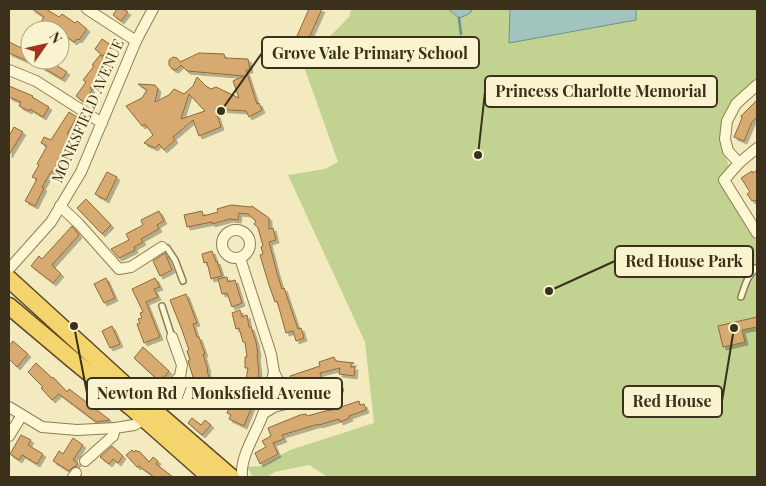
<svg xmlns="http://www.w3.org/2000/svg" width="766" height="486" viewBox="0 0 766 486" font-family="'Playfair Display',serif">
	<defs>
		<filter id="shadow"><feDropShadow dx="3" dy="3" stdDeviation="0" flood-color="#0004"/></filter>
	</defs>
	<rect width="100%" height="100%" fill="#f3ebbf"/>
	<polygon fill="#c1d291" points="351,9 757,9 757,80 753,82 733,99 723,115 720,139 730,169 721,182 757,240 757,477 328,477 309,465 275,472 267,477 253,477 247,467 261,466 290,450 374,423 365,342 288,175 325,169 338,162 303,64 350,16"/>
	<g fill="#a2c4bf" stroke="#68938f">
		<polygon points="443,9 472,9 471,12 467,15 459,18 448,9"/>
		<polygon points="510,9 636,9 636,20 509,43"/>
	</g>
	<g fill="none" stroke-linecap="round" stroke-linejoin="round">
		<polyline stroke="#68938f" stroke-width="2.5" points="459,18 461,34"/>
	</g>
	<g fill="#d6aa70" stroke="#906838" fill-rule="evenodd" filter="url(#shadow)">
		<polygon points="32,9 46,9 59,17 62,14 75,23 77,21 87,29 79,40 77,39 74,42 60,32 60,30 46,30 39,25 44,17"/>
		<polygon points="117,9 123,9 128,12 121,21 113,15"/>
		<polygon points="309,9 322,9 308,40 297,36"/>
		<polygon points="102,39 111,45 103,56 95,49"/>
		<polygon points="9,42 30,52 30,60 48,60 67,72 62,79 30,60 30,62 9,53"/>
		<path d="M 199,53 L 224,54 L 225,58 L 248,59 L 250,70 L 246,70 L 257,104 L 259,103 L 262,110 L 249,117 L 246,111 L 215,109 L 221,127 L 199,136 L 193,120 L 173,137 L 175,140 L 164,150 L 159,144 L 155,148 L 144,143 L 153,135 L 145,124 L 142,126 L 126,106 L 142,98 L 147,90 L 138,84 L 155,85 L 158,89 L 155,102 L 169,95 L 174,89 L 184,94 L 193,86 L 197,77 L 206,86 L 211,89 L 216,87 L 239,98 L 233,81 L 244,76 L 187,71 L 181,65 L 176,70 L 172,69 L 169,65 L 169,60 L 173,57 L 177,58 L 180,62 ZM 189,94 L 205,111 L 181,119 Z"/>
		<polygon points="100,55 108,61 98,75 100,76 90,88 92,90 84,102 76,96 86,82 83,80 94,66 92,65"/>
		<polygon points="9,86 33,96 32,97 49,107 43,117 30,109 29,111 19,106 21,102 9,97"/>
		<polygon points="757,100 757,117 752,122 744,141 734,137 742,118 741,116"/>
		<polygon points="69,112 77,117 67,134 70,136 64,147 66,149 52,172 51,172 42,187 44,188 35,206 25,201 37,179 32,177 39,165 37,164 47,146 41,143 44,137 51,140"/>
		<polygon points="14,127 23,132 9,155 9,136"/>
		<polygon points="757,170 757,203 755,200 752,201 747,194 750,192 741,178 752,171 753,173"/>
		<polygon points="107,172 117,177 106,200 95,194"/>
		<polygon points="86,199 111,225 102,234 77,208"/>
		<polygon points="231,205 251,207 252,206 269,218 269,229 273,228 276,240 269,242 277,273 282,289 284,288 298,329 301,328 304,338 296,341 293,331 286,333 277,301 275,302 269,285 260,255 263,254 261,247 263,246 258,228 254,224 256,221 248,214 239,213 238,220 230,219 212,224 212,222 187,227 184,215 202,211 203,216 218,212 217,209"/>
		<polygon points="159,211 164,221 157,225 159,229 141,239 143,242 134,247 135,250 119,258 111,249 129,240 126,234 143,225 141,220"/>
		<polygon points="72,226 79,235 52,265 61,274 53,283 31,266 39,256 42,259"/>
		<polygon points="212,251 216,262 217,261 222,276 211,279 207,262 204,263 202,254"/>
		<polygon points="165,253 172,270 160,276 153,261"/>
		<polygon points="227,277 228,282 235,280 242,303 232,307 227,293 222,294 218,279"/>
		<polygon points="106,278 115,298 104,303 94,284"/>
		<polygon points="155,278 160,287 154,289 158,297 146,302 160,337 144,343 137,324 140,323 138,319 142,318 140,313 143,312 132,289"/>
		<polygon points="186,294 197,323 193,324 197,337 199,337 205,354 203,354 208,370 207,371 212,385 206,387 207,389 200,392 199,389 197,390 189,364 188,361 190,360 187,351 189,350 182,330 170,300"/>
		<polygon points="240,310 242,317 247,315 249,327 251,327 256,342 258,355 257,355 259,373 254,401 244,426 229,419 231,415 227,413 231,404 238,408 243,397 248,368 245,368 245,357 247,357 245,342 243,342 239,328 236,329 232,313"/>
		<polygon points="757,317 757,327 742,330 745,342 723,347 718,326"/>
		<polygon points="112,326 120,344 110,348 102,331"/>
		<polygon points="13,341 28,354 17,367 9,359 9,346"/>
		<polygon points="143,347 169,371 160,382 134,358"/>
		<polygon points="334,357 336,361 354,363 351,364 351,367 355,367 354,376 339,374 340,368 320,373 322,380 300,386 300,388 294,389 290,376 320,366 319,362"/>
		<polygon points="36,363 52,378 53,377 67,392 69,389 110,420 96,422 59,394 52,400 41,388 43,387 28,372"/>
		<polygon points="359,401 360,405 364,404 366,410 349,416 350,418 340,422 339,419 319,425 319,424 282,435 284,439 273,443 278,454 260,464 255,453 266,447 262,441 271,436 268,428 300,415 306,414 307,416 329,410 329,411"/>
		<polygon points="192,418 201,425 205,420 211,425 202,435 188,423"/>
		<polygon points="21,435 31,440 28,445 43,454 37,464 22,455 19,460 10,454"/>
		<polygon points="73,438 83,445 73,460 78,463 76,466 73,467 69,471 53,461 59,451 63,454"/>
		<polygon points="112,446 123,456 118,463 113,459 109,464 100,457"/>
		<polygon points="132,450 134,452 136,450 138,452 139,451 149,462 153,457 158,461 156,464 173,477 154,477 139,466 137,467 126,455"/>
	</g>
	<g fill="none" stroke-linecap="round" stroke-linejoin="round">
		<g stroke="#8e7c55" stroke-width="8">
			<g id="service">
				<polyline points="162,247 167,248 175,260 183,281"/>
				<polyline points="725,269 757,268"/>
				<path d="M 741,297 C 745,286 747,275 757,268"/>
				<polyline points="162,306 172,337"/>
			</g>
		</g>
		<g stroke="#8e7c55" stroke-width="12">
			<g id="minor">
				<polyline points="87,9 136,41"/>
				<polyline points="9,70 36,81 102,123"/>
				<polyline points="757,148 739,163 724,180 757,233"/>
				<polyline points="739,163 728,151 725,139 727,121 736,104 757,85"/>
				<polyline points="60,206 79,224 119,269 131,267 162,247"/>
				<circle cx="236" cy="244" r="14"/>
				<polyline points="240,258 271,354 274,372 289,403"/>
				<polyline points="9,269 51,222 81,172 136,41 153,9"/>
				<polyline points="9,407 42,427 77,430 115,428 134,425 145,419"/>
				<polyline points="152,408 180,376 182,365 172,337"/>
				<polyline points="264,413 274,407 338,390"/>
				<polyline points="9,436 22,415"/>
				<polyline points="85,461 113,436 115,428"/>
				<polyline points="73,477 76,473"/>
				<path d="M 242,477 C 240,456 256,434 263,414 C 268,401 270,386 274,372"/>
			</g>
		</g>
		<g stroke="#5b482a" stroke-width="19">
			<g id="trunk">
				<polyline points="9,279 135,394 231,477"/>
				<polyline points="9,306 73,360 131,407 210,477"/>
			</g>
		</g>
		<use href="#service" stroke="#fdf7d3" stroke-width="5"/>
		<use href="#minor" stroke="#fdf7d3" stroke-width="10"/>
		<use href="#trunk" stroke="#f4d46c" stroke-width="16"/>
	</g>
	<g text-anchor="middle" stroke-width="4.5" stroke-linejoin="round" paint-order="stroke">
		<g font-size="15" fill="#3b301b" stroke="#f9f4cf">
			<text transform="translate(88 111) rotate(-66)" y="5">MONKSFIELD AVENUE</text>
		</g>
	</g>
	<path fill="none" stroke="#3b301b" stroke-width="2" d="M221 111L262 53M478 155L485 92M549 291L615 261M74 326L87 393M734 328L722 401"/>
	<g fill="#3b301b" stroke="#f9f4cf" stroke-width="2">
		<circle cx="221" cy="111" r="5"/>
		<circle cx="478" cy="155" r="5"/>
		<circle cx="549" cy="291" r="5"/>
		<circle cx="74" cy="326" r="5"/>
		<circle cx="734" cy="328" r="5"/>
	</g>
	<g fill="#f9f4cf" stroke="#3b301b" stroke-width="2">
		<rect x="262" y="37" width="217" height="31" rx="5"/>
		<rect x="485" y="76" width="232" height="31" rx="5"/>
		<rect x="615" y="246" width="138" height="31" rx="5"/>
		<rect x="87" y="378" width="255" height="31" rx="5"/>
		<rect x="623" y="386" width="99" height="31" rx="5"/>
	</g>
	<g font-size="16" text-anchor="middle" font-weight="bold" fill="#3b301b">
		<text x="370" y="59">Grove Vale Primary School</text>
		<text x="601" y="97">Princess Charlotte Memorial</text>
		<text x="684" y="267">Red House Park</text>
		<text x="214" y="399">Newton Rd / Monksfield Avenue</text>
		<text x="672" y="407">Red House</text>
	</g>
	<rect width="766" height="486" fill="none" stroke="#3b301b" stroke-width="20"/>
	<g transform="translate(45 45) rotate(56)"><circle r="24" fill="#f9f4cf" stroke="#ada687"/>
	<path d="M0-4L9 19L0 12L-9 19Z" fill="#a4311e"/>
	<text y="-8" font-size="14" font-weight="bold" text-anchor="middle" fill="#3b301b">N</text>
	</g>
</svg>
